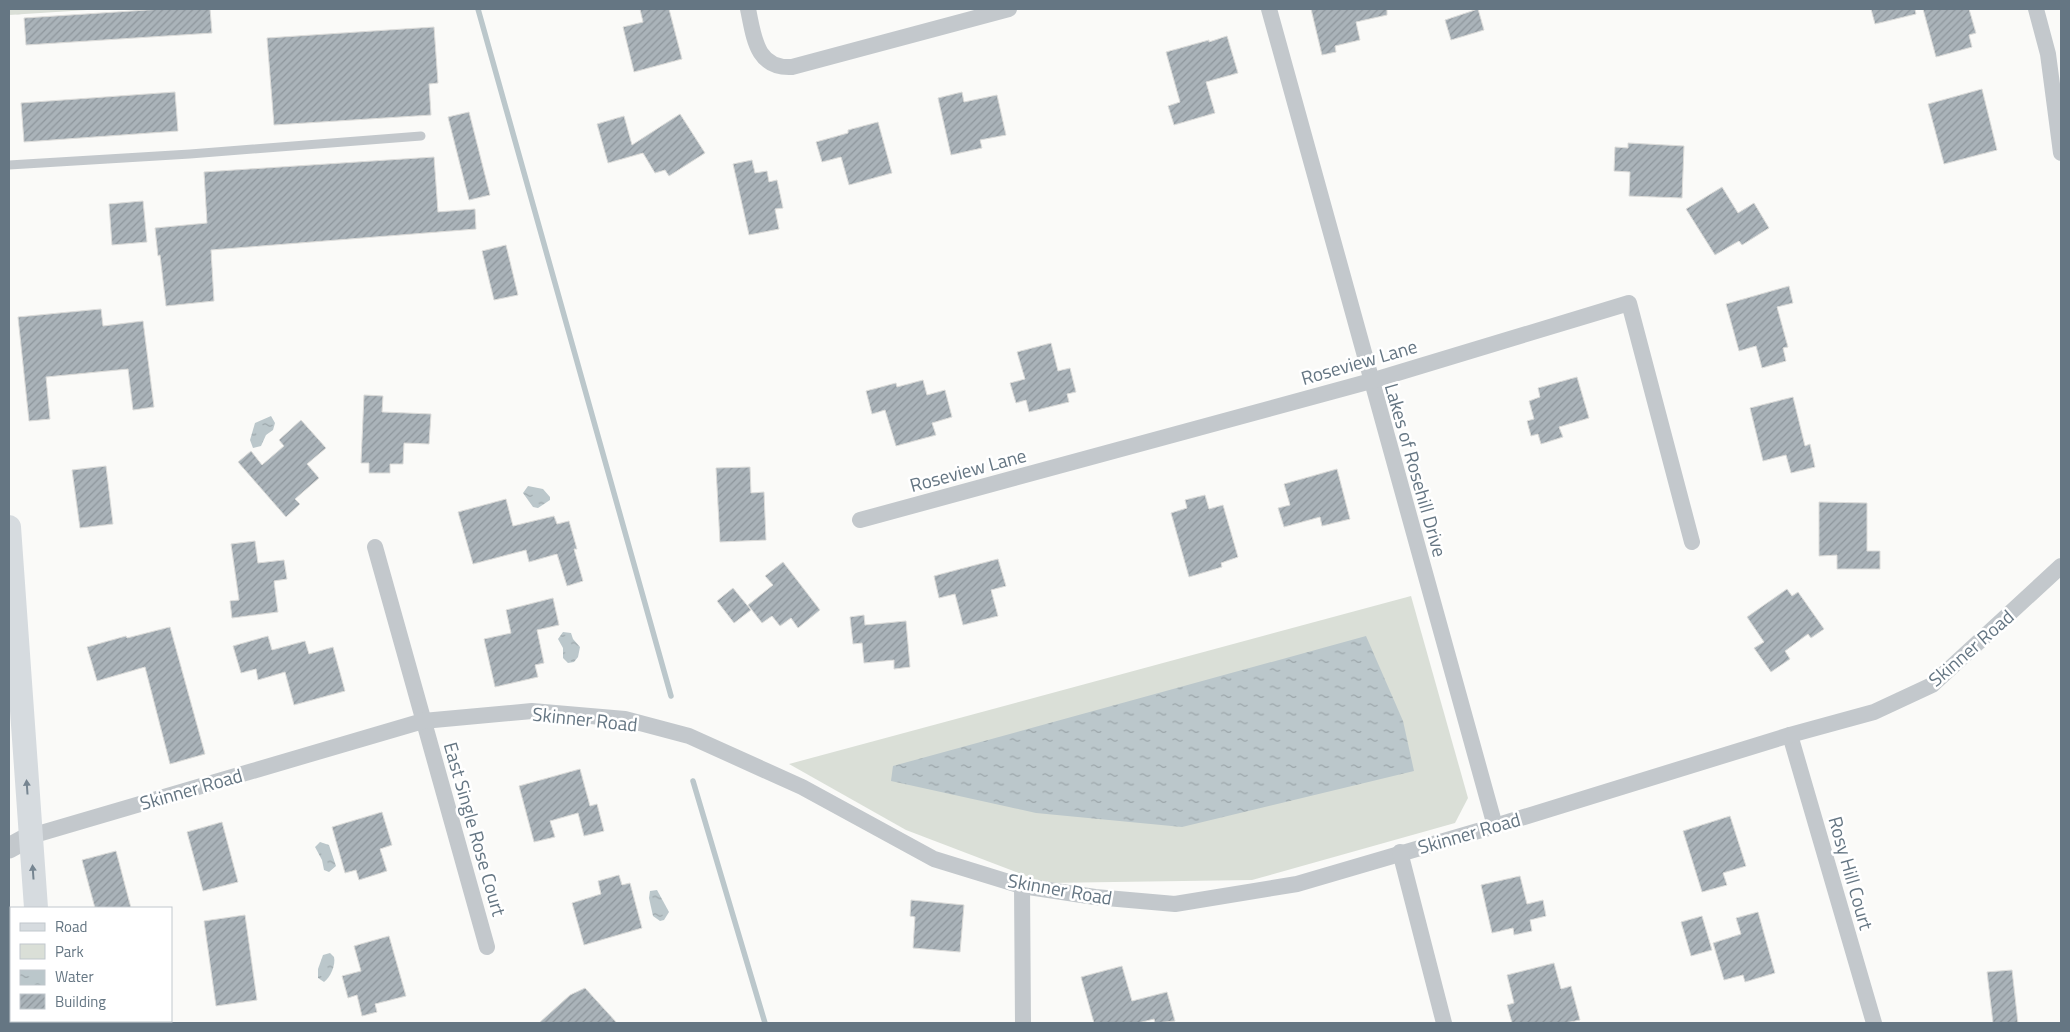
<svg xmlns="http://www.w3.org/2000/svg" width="2070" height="1032" viewBox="0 0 2070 1032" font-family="'Titillium Web',sans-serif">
	<defs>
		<pattern id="forest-crowns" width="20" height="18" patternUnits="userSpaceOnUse" patternTransform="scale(1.25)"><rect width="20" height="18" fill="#dadfd7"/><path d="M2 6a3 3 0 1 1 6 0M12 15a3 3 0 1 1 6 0" fill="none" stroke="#b4b9b4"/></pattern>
		<pattern id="water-ripples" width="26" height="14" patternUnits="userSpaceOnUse" patternTransform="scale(1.25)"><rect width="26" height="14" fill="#bbc7cb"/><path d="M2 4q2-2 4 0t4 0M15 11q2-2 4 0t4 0" fill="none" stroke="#9ca6aa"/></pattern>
		<pattern id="building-hatch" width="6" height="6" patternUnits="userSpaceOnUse" patternTransform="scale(1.25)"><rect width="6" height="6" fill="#aab3b9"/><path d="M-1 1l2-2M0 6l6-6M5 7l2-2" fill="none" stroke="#8e969c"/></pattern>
	</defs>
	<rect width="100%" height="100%" fill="#fafaf8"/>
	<polygon fill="url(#forest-crowns)" points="9,9 103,9 9,15"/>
	<polygon fill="#dadfd7" points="1411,596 1468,798 1455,823 1252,880 1045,883 906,830 789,764"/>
	<g fill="url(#water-ripples)">
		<polygon points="271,416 275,423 273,430 266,435 261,446 253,448 250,440 255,423"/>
		<polygon points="528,486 543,489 550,497 550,500 538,508 533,507 523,493"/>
		<polygon points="563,632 571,633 573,639 580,647 578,657 574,662 568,663 563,658 563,648 558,639"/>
		<polygon points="1366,636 1403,721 1414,771 1182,827 1036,813 891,781 893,766"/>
		<polygon points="320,842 329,845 336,866 329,872 324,870 322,860 315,847"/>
		<polygon points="657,890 669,912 664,920 660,921 653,916 649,898 650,891"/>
		<path d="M 330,953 L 334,957 C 336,965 330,978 324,982 L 318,978 L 318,969 L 323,955 Z"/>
	</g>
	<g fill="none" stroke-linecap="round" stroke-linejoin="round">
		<g stroke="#bbc7cb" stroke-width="5.5">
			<polyline points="478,9 671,696"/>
			<polyline points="693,781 765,1023"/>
		</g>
	</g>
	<g fill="url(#building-hatch)" stroke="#dcdcda">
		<polygon points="163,9 210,9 212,33 26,45 24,18"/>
		<polygon points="640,9 669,9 682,59 634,72 623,27 643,22"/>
		<polygon points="1311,9 1387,9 1387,15 1356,22 1360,40 1335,46 1336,52 1322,55"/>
		<polygon points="1478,9 1484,30 1451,40 1445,20"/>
		<polygon points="1871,9 1915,9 1916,14 1875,24"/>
		<polygon points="1923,9 1969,9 1976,33 1969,35 1972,47 1936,57"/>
		<polygon points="434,27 438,83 429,84 431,115 274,125 267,38"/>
		<polygon points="1227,36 1238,73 1206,82 1215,113 1174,125 1168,106 1180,102 1166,52 1209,40 1209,42"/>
		<polygon points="1982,89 1997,150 1944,164 1928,104"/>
		<polygon points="175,92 178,131 24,142 21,103"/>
		<polygon points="962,92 964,102 997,95 1006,135 980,140 982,148 951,155 938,98"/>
		<polygon points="469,112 490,195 469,200 448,117"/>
		<polygon points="680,114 705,153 669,176 665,170 655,173 643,153 608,163 597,124 624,116 632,145"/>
		<polygon points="878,122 892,173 849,185 841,157 822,162 816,142 848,133 848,130"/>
		<polygon points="1628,143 1684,146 1682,198 1629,196 1630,172 1614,171 1615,147 1628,148"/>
		<polygon points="434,157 438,212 475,209 476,229 211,250 214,301 166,306 160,255 158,256 155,228 207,223 204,172"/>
		<polygon points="752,160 755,173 767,171 769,182 777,180 783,208 775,209 779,229 749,235 733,164"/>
		<polygon points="1722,187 1738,213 1754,203 1769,228 1742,245 1739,241 1715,255 1686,209"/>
		<polygon points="143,201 147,242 112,245 109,204"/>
		<polygon points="506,245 518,295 494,300 482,251"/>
		<polygon points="1789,286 1793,303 1777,307 1788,347 1783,348 1786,361 1762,368 1756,346 1739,351 1726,304"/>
		<polygon points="101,309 103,326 143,321 154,407 133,410 128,369 46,377 50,419 29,421 18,317"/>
		<polygon points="1051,343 1058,371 1070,368 1076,392 1067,394 1069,402 1029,412 1026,400 1016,403 1010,383 1025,379 1017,352"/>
		<polygon points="1577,377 1589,418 1559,427 1563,437 1541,444 1538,434 1531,436 1527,421 1534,419 1529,401 1540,397 1538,388"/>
		<polygon points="923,380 927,395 945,390 952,417 932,423 936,435 896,446 885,410 872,414 866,391 896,383 897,387"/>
		<polygon points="364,395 383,396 382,412 431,414 429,444 404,443 403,464 390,464 390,473 369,473 369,463 361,463"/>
		<polygon points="1793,397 1805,446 1810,444 1815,467 1791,473 1786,455 1763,461 1750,408"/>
		<polygon points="301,420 326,448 307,464 319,478 295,499 300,504 286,517 238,462 251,451 262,465 284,446 279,440"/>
		<polygon points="106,466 113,524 80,528 72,470"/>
		<polygon points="750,467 751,493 764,492 766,540 720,542 716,468"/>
		<polygon points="1337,469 1350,519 1322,526 1320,517 1284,527 1278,508 1290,505 1284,484"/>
		<polygon points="1205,495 1209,509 1223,505 1238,557 1221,563 1222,567 1189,577 1171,513 1187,508 1185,500"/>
		<polygon points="506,499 513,526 554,516 557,524 569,521 577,549 574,549 583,581 567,586 557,554 529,562 526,550 473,564 458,512"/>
		<polygon points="1819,502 1867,503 1867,551 1880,551 1880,569 1837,569 1837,555 1819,556"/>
		<polygon points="255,541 258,563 284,560 287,579 274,581 278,612 232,618 230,601 239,600 231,544"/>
		<polygon points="998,559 1006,586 991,590 998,616 963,625 955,594 939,598 934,576"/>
		<polygon points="783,562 820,610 798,628 791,618 780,626 772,616 762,623 748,605 773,585 765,576"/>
		<polygon points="733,588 751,610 734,623 717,601"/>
		<polygon points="1787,589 1792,596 1798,592 1824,629 1811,638 1808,634 1785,651 1790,659 1771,672 1754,648 1764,642 1747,617"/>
		<polygon points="553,598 559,625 537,630 544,663 535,665 538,677 495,687 484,639 511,633 506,610"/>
		<polygon points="864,615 865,625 906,621 910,667 894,669 894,660 864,663 862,643 853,644 850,617"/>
		<polygon points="170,627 205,754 170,764 145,667 97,681 87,647 126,636 127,638"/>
		<polygon points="268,636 272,650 305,641 309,654 333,647 345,691 294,705 285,672 258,680 256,669 241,673 233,646"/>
		<polygon points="580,769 590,806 597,804 604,831 584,836 578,813 550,821 555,837 534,842 519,786"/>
		<polygon points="382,812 392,845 380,849 387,871 359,880 356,870 345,873 332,827"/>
		<polygon points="1730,816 1746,866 1723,873 1727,885 1702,892 1683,831"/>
		<polygon points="222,822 238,882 203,891 187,832"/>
		<polygon points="116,851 131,908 95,908 82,860"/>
		<polygon points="619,875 622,885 630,883 642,928 584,945 572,903 601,894 598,881"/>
		<polygon points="1520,876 1527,904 1543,900 1546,916 1530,920 1532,931 1514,935 1513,928 1492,933 1481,885"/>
		<polygon points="911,900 964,905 960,952 913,948 915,917 910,916"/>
		<polygon points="1758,912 1775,973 1745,982 1743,975 1724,980 1713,943 1741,934 1736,918"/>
		<polygon points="245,915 257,1000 216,1006 204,921"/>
		<polygon points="1702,916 1712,950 1691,956 1681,922"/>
		<polygon points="389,936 406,996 375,1004 377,1012 362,1016 357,995 348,998 342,976 361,971 354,946"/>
		<polygon points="1554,963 1561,989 1571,986 1580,1020 1565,1023 1512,1023 1507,1005 1514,1003 1507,975"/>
		<polygon points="1122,966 1132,1001 1167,992 1175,1021 1155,1023 1154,1019 1138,1023 1094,1023 1081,977"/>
		<polygon points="2012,970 2018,1023 1993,1023 1987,972"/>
		<polygon points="585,988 617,1023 539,1023 570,995"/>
	</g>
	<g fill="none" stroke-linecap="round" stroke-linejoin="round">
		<polyline stroke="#c3c8cc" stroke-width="9" points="9,165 190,154 421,136"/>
		<g stroke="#c3c8cc" stroke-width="16">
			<path d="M 748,9 C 754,37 756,69 792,67 L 1009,9"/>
			<polyline points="1269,9 1495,826"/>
			<polyline points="2036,9 2048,54 2061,153"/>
			<polyline points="860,520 1371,381 1629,303 1692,542"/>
			<polyline points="375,547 487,947"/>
			<polyline points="1790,735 1874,1023"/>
			<polyline points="31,836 423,721 532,711 625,719 689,736 802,787 934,859 1022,886 1095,897 1175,904 1297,884 1495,826 1790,735 1874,712 1932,685 2061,566"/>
			<polyline points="1400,852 1444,1023"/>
			<polyline points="1022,886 1023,1023"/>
		</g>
		<polyline stroke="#c3c8cc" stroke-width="21" points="9,848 31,836"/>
		<g stroke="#d6dbdf" stroke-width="24">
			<polyline points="9,527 36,908"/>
			<polyline points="45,1021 45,1023"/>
		</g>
	</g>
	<defs><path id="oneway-solid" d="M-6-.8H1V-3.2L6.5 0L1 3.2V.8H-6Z" transform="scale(1.25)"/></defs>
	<g fill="#768591">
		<use href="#oneway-solid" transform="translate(27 787) rotate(-94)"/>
		<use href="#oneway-solid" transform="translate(33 872) rotate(-94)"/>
	</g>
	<g text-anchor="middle" stroke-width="5" stroke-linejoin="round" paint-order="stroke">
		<g font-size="19" fill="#657683" stroke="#fff">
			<text transform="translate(1359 362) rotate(-16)" y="7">Roseview Lane</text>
			<text transform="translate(968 470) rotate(-15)" y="7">Roseview Lane</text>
			<text transform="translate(1416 470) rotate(74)" y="7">Lakes of Rosehill Drive</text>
			<text transform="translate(1971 648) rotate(-41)" y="7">Skinner Road</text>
			<text transform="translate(585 719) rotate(6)" y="7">Skinner Road</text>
			<text transform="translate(191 789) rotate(-16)" y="7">Skinner Road</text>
			<text transform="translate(475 829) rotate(74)" y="7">East Single Rose Court</text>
			<text transform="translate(1469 833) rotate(-16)" y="7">Skinner Road</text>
			<text transform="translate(1851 873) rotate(74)" y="7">Rosy Hill Court</text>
			<text transform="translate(1060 889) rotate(10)" y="7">Skinner Road</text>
		</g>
	</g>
	<rect width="2070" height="1032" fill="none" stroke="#657683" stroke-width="20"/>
	<rect x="10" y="907" width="162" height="115" fill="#ffffff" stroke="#c1c8cd"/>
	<rect x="20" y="923" width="25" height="8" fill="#d6dbdf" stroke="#c1c8cd"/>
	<text x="55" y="932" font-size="15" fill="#657683">Road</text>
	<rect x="20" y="944" width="25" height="15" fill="#dadfd7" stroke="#c1c8cd"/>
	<text x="55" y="957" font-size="15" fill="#657683">Park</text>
	<rect x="20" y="970" width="25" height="15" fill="url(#water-ripples)" stroke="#c1c8cd"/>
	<text x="55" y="982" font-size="15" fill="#657683">Water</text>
	<rect x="20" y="994" width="25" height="15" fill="url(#building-hatch)" stroke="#c1c8cd"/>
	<text x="55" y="1007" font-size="15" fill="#657683">Building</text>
</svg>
